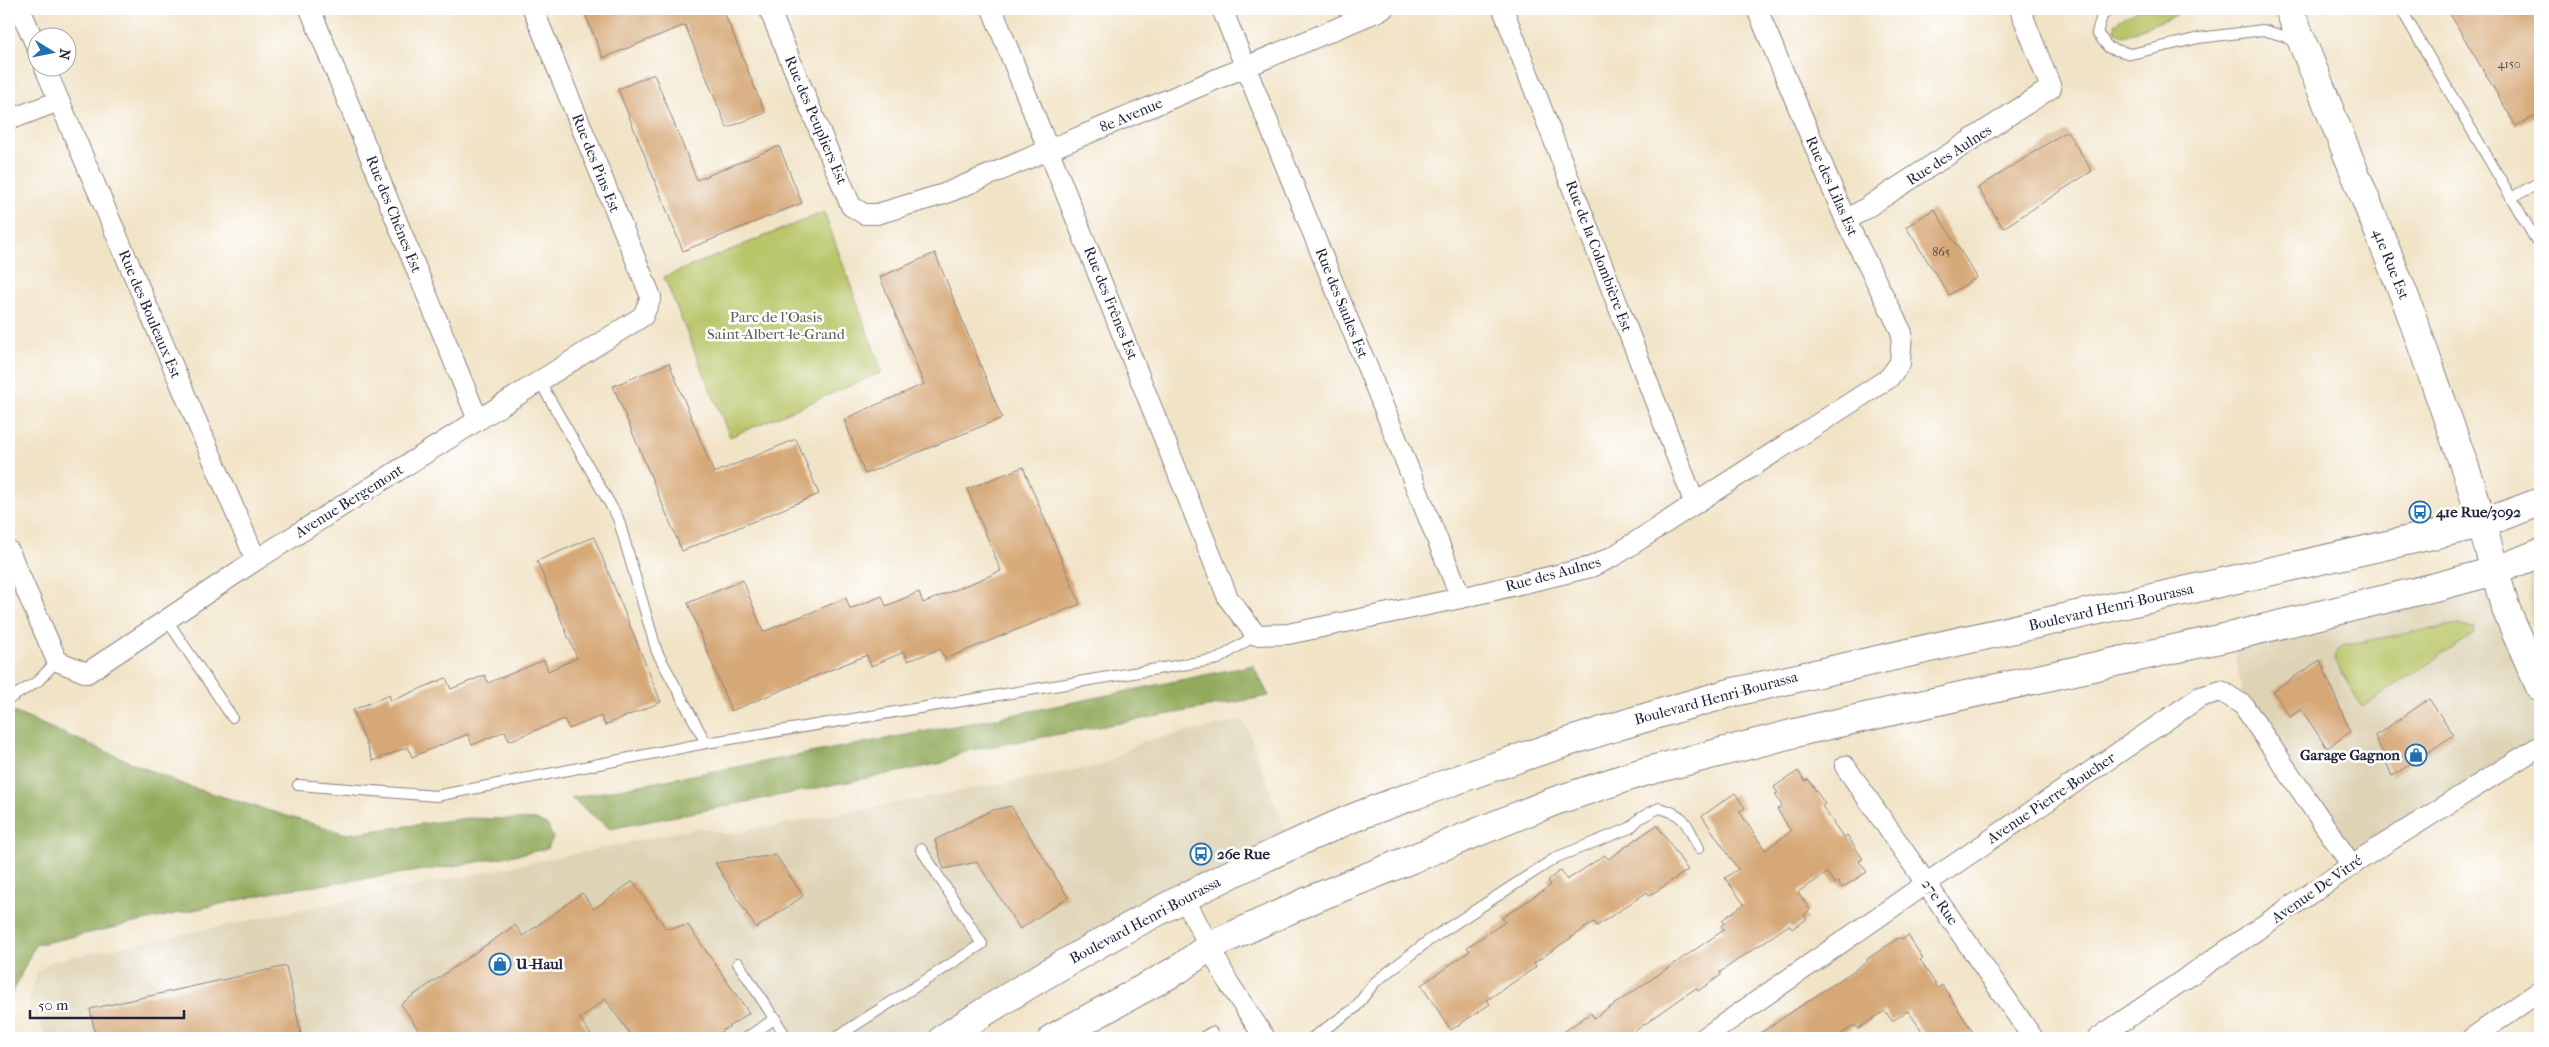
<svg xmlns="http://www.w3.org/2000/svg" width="2549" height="1047" viewBox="0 0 2549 1047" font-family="'IM FELL French Canon',serif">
	<rect width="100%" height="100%" fill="#fff"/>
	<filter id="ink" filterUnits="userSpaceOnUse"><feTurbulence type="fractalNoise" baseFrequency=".02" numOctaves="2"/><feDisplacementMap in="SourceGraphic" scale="10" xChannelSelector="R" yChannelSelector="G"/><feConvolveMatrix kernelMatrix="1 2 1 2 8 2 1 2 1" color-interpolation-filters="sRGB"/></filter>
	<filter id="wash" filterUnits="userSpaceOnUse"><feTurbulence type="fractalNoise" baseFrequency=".0096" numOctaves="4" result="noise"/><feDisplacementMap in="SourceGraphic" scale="20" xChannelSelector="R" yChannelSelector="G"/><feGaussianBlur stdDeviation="1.12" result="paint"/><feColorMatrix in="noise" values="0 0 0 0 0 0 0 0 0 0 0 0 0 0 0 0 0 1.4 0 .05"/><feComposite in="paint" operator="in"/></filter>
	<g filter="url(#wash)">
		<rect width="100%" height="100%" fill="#f1e3c6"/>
		<g fill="#ded3b5">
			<polygon points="2540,567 2540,642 2530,623 2529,573"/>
			<polygon points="2495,571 2540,687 2540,746 2352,866 2243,705 2233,636"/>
			<polygon points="1244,720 1291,846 944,1038 49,1038 29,1008 31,991 38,971 52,961 699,828 729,834 1102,765 1141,742"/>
		</g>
		<g fill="#b8c567" stroke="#6d7451">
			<polygon points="2139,9 2191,9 2124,36 2114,31 2115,23"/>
			<polygon points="824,212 882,372 730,437 664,277"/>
			<polygon points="2452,625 2474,628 2475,633 2362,707 2334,659 2336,653 2343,645"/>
		</g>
		<g fill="#92aa5c" stroke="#5a664c">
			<polygon points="1253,665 1269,696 961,752 943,763 610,829 571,798 1002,717"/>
			<polygon points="9,710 187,786 347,834 467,818 536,820 548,826 553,838 547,849 461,865 284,890 35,945 9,1000"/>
		</g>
		<g id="blocks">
			<g fill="#d6a877">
				<polygon points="583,9 723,9 765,113 727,128 685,25 603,58"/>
				<polygon points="2447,9 2540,9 2540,113 2516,126"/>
				<polygon points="654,74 697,180 779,146 802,203 683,251 618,89"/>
				<polygon points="2067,131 2092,171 2003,228 1978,188"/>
				<polygon points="1934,209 1977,277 1949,295 1906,227"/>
				<polygon points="935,253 1002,418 865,474 844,419 924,384 880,277"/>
				<polygon points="669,363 714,473 796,439 819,494 682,551 613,386"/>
				<polygon points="1023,467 1080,604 945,659 940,649 908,661 904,652 871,666 867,655 731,711 688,603 743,580 763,632 846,598 850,609 882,596 886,606 919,592 923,603 1001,571 967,489"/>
				<polygon points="594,537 661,702 605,725 601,716 569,729 564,719 509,741 505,731 472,745 468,734 412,757 408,747 373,761 353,710 389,695 391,701 446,678 451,689 485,675 488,683 544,660 548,671 577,658 537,561"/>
				<polygon points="2320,660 2350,732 2327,748 2301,709 2290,717 2273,691"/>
				<polygon points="2429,699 2454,735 2392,776 2375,736"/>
				<polygon points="1798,771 1805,781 1808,779 1825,804 1822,806 1844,838 1847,835 1863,859 1859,861 1867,872 1842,888 1838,882 1835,884 1827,873 1798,892 1810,910 1804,915 1807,919 1792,929 1789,925 1720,972 1721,975 1698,991 1696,988 1625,1038 1555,1038 1591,1013 1594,1018 1724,930 1721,926 1724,923 1722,920 1744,904 1725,878 1738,869 1702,816 1735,793 1745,808 1739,811 1765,850 1791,831 1777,809 1782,806 1775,794 1778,793 1774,787"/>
				<polygon points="1011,806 1068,897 1020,929 977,862 944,869 935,840 990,811"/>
				<polygon points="1657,825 1688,870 1649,896 1647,892 1597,926 1594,922 1534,963 1536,967 1487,1000 1490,1004 1451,1030 1421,985 1470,951 1467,947 1505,922 1502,918 1551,885 1548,880 1561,870 1567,880 1605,855 1608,859"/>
				<polygon points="776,855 803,896 756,928 715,863"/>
				<polygon points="633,881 666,929 688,925 749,1013 712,1038 633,1038 605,999 580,1019 593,1038 424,1038 401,1004 515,925 523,936 582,893 594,909"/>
				<polygon points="1908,935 1923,959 1920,960 1938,988 1942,985 1977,1038 1927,1038 1908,1011 1892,1021 1885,1011 1858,1029 1855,1025 1835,1038 1753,1038 1868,961 1867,959 1900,937 1902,940"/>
				<polygon points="286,966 302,1038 96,1038 90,1009"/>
			</g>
		</g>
	</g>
	<g filter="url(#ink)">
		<use href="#blocks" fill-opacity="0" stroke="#8a8280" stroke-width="1"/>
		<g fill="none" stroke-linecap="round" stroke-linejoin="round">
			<g stroke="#8a8280" stroke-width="12">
				<g id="lane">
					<polyline points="2110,9 2102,16 2097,33 2109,48 2131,54 2199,38 2263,30 2284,36 2297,44"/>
					<polyline points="2401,9 2540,247"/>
					<polyline points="2511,198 2540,182"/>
					<polyline points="540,382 618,518 657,652 706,743"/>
					<polyline points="167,620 232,717"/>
					<polyline points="9,699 38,681 57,661"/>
					<polyline points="298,785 436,796 706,743 1218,659 1256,635"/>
					<polyline points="738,963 787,1038"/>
					<polyline points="746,1038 776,1018"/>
					<polyline points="835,1038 982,944 921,849"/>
					<polyline points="1202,1038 1212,1032"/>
					<path d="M 1312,1038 L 1355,1008 L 1374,983 L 1428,941 L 1557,857 L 1630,828 L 1640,818 L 1659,808 C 1687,815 1686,824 1699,848"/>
				</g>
			</g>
			<g stroke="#8a8280" stroke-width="22">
				<g id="street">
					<polyline points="20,9 38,50"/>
					<polyline points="310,9 478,420"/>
					<polyline points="769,9 851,206 864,214 877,214 944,194 1383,9"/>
					<polyline points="992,9 1228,598 1256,635 1288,634 1461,598 1591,567 1614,556 1889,378 1900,363 1902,333 1846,221 1757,9"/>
					<polyline points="1222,9 1461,598"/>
					<polyline points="1503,9 1695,504"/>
					<polyline points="45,68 256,560"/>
					<polyline points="9,120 59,101"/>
					<polyline points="1846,221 2051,88 2020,9"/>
					<polyline points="9,551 57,661 87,673 256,560 643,316 651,297 533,9"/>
					<polyline points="1845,766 2033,1038"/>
					<polyline points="1184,898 1228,982 1265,1038"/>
					<polyline points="1704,1038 1927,883 2200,697 2221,691 2243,705 2352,866"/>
					<polyline points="2098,1038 2367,855 2540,746"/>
					<polyline points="2472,1038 2540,991"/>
				</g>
			</g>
			<g stroke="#8a8280" stroke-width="30">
				<g id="secondary">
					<polyline points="2289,9 2406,300 2471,485 2505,607 2540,687"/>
					<path d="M 944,1038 C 1072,954 1207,881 1348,820 C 1377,808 1407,798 1437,787 C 1533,752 1630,721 1730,693 L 2481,524 L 2540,502"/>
					<polyline points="1053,1038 1179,969 1210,946 1313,899 1552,802 1640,773 1811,729 2233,636 2439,586 2495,571 2540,553"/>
				</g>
			</g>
			<use href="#lane" stroke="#fff" stroke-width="10"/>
			<use href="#street" stroke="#fff" stroke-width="20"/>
			<use href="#secondary" stroke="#fff" stroke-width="28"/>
		</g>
	</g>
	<defs>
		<g id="bus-ring" transform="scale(1.125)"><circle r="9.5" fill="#fff" stroke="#1f6fb2" stroke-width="1.5"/><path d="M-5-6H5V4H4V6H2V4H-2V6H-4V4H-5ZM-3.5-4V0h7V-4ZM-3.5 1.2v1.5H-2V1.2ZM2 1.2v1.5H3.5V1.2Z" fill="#1f6fb2"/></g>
		<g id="shop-ring" transform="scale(1.125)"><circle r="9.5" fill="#fff" stroke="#1f6fb2" stroke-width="1.5"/><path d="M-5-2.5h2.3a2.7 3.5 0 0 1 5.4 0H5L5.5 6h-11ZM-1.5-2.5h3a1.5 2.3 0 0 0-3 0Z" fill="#1f6fb2"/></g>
	</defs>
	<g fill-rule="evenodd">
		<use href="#bus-ring" x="2420" y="512"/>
		<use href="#shop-ring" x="2416" y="755"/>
		<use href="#bus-ring" x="1201" y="854"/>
		<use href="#shop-ring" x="500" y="964"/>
	</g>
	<g text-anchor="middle" stroke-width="5" stroke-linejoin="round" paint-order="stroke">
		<g font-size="12" fill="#4f444a">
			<text x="2509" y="68">4150</text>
			<text x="1941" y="256">865</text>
		</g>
		<g font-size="15" fill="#22223b" stroke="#fff">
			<text transform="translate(1131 115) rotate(-23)" y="5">8e Avenue</text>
			<text transform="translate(816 120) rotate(67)" y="5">Rue des Peupliers Est</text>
			<text transform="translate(1949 155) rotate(-33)" y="5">Rue des Aulnes</text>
			<text transform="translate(596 163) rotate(68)" y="5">Rue des Pins Est</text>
			<text transform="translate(1832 186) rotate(66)" y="5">Rue des Lilas Est</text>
			<text transform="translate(394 214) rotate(68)" y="5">Rue des Chênes Est</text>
			<text transform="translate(1599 256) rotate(69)" y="5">Rue de la Colombière Est</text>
			<text transform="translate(2391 264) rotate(68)" y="5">41e Rue Est</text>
			<text transform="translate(1111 303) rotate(68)" y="5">Rue des Frênes Est</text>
			<text transform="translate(1342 303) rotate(68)" y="5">Rue des Saules Est</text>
			<text transform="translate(150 314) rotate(67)" y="5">Rue des Bouleaux Est</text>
			<text transform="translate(349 501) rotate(-32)" y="5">Avenue Bergemont</text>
			<text transform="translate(1553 574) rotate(-15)" y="5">Rue des Aulnes</text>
			<text transform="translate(2111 607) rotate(-13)" y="5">Boulevard Henri-Bourassa</text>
			<text transform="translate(1716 698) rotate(-15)" y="5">Boulevard Henri-Bourassa</text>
			<text transform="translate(2051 798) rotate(-34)" y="5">Avenue Pierre-Boucher</text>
			<text transform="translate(2317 889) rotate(-35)" y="5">Avenue De Vitré</text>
			<text transform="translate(1940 902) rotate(55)" y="5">27e Rue</text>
			<text transform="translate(1145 920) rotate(-28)" y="5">Boulevard Henri-Bourassa</text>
		</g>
		<g font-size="15" fill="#565b4a" stroke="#fff">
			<text x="776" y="322">Parc de l'Oasis<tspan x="776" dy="17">Saint-Albert-le-Grand</tspan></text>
		</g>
		<g font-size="15" font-weight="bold" fill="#22223b" stroke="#fff" text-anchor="start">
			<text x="2436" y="517">41e Rue/3092</text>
			<text x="2400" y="760" text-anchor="end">Garage Gagnon</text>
			<text x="1217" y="859">26e Rue</text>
			<text x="516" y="969">U-Haul</text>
		</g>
	</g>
	<rect width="2549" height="1047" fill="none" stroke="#fff" stroke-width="30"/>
	<g transform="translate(52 52) rotate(100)"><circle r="24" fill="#ffffff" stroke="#a7a7b1"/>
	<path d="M0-4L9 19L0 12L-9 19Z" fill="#1f6fb2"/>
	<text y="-8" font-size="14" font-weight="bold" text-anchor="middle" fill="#22223b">N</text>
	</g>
	<path d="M30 1010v8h154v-8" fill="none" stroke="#22223b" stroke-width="2.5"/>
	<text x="38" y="1010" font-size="15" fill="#22223b" stroke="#ffffff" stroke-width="4" paint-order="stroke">50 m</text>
</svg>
